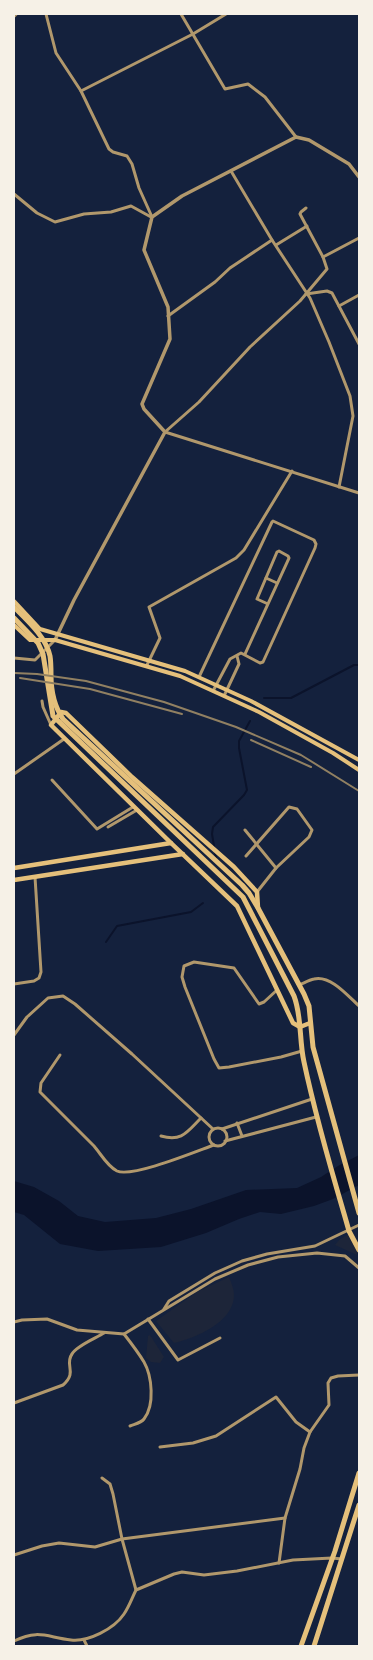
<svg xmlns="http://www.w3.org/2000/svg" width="373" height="1660" viewBox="0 0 373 1660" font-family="Montserrat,sans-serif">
	<rect width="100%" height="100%" fill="#14213d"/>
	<g fill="#1d2539">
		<polygon points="350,1233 354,1235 358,1251 357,1255 335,1245 339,1240"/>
		<path d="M 229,1277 C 231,1282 234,1289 234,1295 C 234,1322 196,1338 174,1343 L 156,1321 L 197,1292 Z"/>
		<polygon points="150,1335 164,1357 160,1363 151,1362 146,1358 148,1336"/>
	</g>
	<polygon fill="#0b132b" points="359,1155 359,1185 333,1199 314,1206 281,1214 260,1212 239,1219 206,1233 161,1247 98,1251 60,1244 24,1215 14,1212 14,1181 34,1187 59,1201 78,1216 105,1222 156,1218 191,1209 246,1190 297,1188 321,1177 338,1166"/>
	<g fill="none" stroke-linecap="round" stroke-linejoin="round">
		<g stroke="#0b132b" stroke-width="2">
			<polyline points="264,698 291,698 354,665 359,665"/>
			<polyline points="216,858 212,834 213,827 244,795 247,790 239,748 239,741 250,721"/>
			<polyline points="106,942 117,926 191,912 203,903"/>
		</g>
		<g stroke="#b1986c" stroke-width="3">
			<polyline points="46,14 56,53 81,91 109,149 113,152 127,156 132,164 139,188 152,217"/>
			<polyline points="181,14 225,89 248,84 265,97 296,137"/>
			<polyline points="81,91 193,34 226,14"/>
			<polyline points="231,171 272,240 310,298 329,342 350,396 353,416 339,487"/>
			<polyline points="14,194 37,213 55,222 84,214 111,212 131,206 151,217"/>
			<polyline points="276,245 307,226"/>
			<polyline points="323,257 359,238"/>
			<polyline points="306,294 327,291 332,293 359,344"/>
			<polyline points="339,306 359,295"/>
			<polyline points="168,316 215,282 230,268 272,240"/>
			<polyline points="165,432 199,402 250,347 300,301 327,269 323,257 300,214 301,212 306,208"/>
			<polyline points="165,432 359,493"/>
			<polyline points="266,578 277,583"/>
			<polyline points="245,654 289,558 288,556 279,551 277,552 257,599 268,604"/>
			<polyline points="14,658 35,660 55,640"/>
			<polyline points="147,665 160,638 149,607 236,558 244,550 292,471"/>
			<polyline points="199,677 272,522 273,521 314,540 316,544 315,548 263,662 260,663 241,653 230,659 213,691"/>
			<polyline points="224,696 239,664 237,656"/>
			<polyline points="42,701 43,707 51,725"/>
			<polyline points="14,774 64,739"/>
			<polyline points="52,780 97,829 133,807"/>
			<polyline points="108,827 137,810"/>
			<polyline points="245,830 276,868"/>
			<polyline points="246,856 289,807 297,809 312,830 309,837 276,868 257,892"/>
			<polyline points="14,984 34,981 39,978 41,972 35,877"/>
			<path d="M 299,985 C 304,983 309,980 314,979 C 331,975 348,996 359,1006"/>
			<polyline points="277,990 264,1002 259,1004 234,968 194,962 184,966 182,977 185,987 214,1059 219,1068 229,1067 281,1057 302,1051"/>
			<polyline points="14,1035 27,1017 48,998 63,996 75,1004 132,1054 213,1129"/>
			<path d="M 60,1055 L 41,1083 L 40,1092 C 58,1110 76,1128 94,1146 C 101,1154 107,1166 117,1171 C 132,1178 197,1151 214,1145"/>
			<polyline points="237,1123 242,1136"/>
			<circle cx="218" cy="1137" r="9"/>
			<polyline points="222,1129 312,1099"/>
			<path d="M 161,1136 C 182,1142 187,1132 201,1118"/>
			<polyline points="225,1141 316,1117"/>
			<polyline points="164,1309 169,1301 215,1273 242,1261 267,1254 315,1246 359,1225"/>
			<polyline points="148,1319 178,1360 220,1338"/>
			<polyline points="14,1322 22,1320 47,1319 77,1330 124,1334 215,1279 248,1265 278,1257 317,1253 345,1256 359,1268"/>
			<path d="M 124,1334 C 131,1343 138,1352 144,1362 C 152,1376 155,1405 144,1419 C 141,1423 135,1424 130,1426"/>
			<path d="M 14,1403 L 63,1385 C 78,1372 64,1365 72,1354 C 76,1346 96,1338 104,1333"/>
			<polyline points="160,1447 193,1443 216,1436 276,1397 296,1422 310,1432"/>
			<polyline points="102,1478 110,1484 113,1494 122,1539 136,1590"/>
			<polyline points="14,1555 42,1546 59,1543 95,1547 122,1539 285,1518"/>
			<polyline points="279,1563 285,1518 300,1469 304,1448 310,1432 329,1405 328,1383 331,1378 338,1376 359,1375"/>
			<polyline points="84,1640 87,1646"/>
			<path d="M 14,1641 C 39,1629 46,1637 71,1640 C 88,1642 114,1629 124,1614 C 129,1607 132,1598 136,1590 L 174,1574 L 182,1572 L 204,1575 L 237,1571 L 293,1560 L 332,1558 L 342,1559"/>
		</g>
		<g stroke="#b1986c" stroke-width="3.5">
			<polyline points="14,16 16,14"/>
			<polyline points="55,640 74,600 165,432 144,409 142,404 170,339 168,307 144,250 152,217 182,196 296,137 309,140 349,164 359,177"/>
		</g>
		<g stroke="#e5c07b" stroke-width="4">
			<polyline points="14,601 40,629 185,671 251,701 359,760"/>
			<polyline points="14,625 30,640 55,640 180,676 259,712 333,753 359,770"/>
		</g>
		<g stroke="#e5c07b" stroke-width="4.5">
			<polyline points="14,868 171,843"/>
			<polyline points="14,880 183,854"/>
			<polyline points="258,908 257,892 234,867 132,777 66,713 61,712 51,725 171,843 237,906 293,1023 300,1027 310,1023"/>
		</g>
		<g stroke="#e5c07b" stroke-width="5">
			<path d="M 14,607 C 28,621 46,637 50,656 C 51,662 51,669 51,675 C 51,690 54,706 63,719 L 242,885 L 249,893 L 258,908 L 304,994 L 309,1006 L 313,1047 L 359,1213"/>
			<path d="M 14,618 L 38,643 L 43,654 L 53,716 L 243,897 L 294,996 C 302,1017 299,1040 304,1062 C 315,1114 330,1166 345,1217 L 349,1231 L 359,1250"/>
			<polyline points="301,1646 335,1551 359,1473"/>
			<polyline points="314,1646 359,1505"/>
		</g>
		<g stroke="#918062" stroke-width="2">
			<polyline points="14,673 37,674 86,681 164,702 236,727 301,755 359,791"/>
			<polyline points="20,678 90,689 182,714"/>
			<polyline points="251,740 311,767"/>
		</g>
	</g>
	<rect width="373" height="1660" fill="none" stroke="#f6f1e7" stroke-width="30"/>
</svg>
